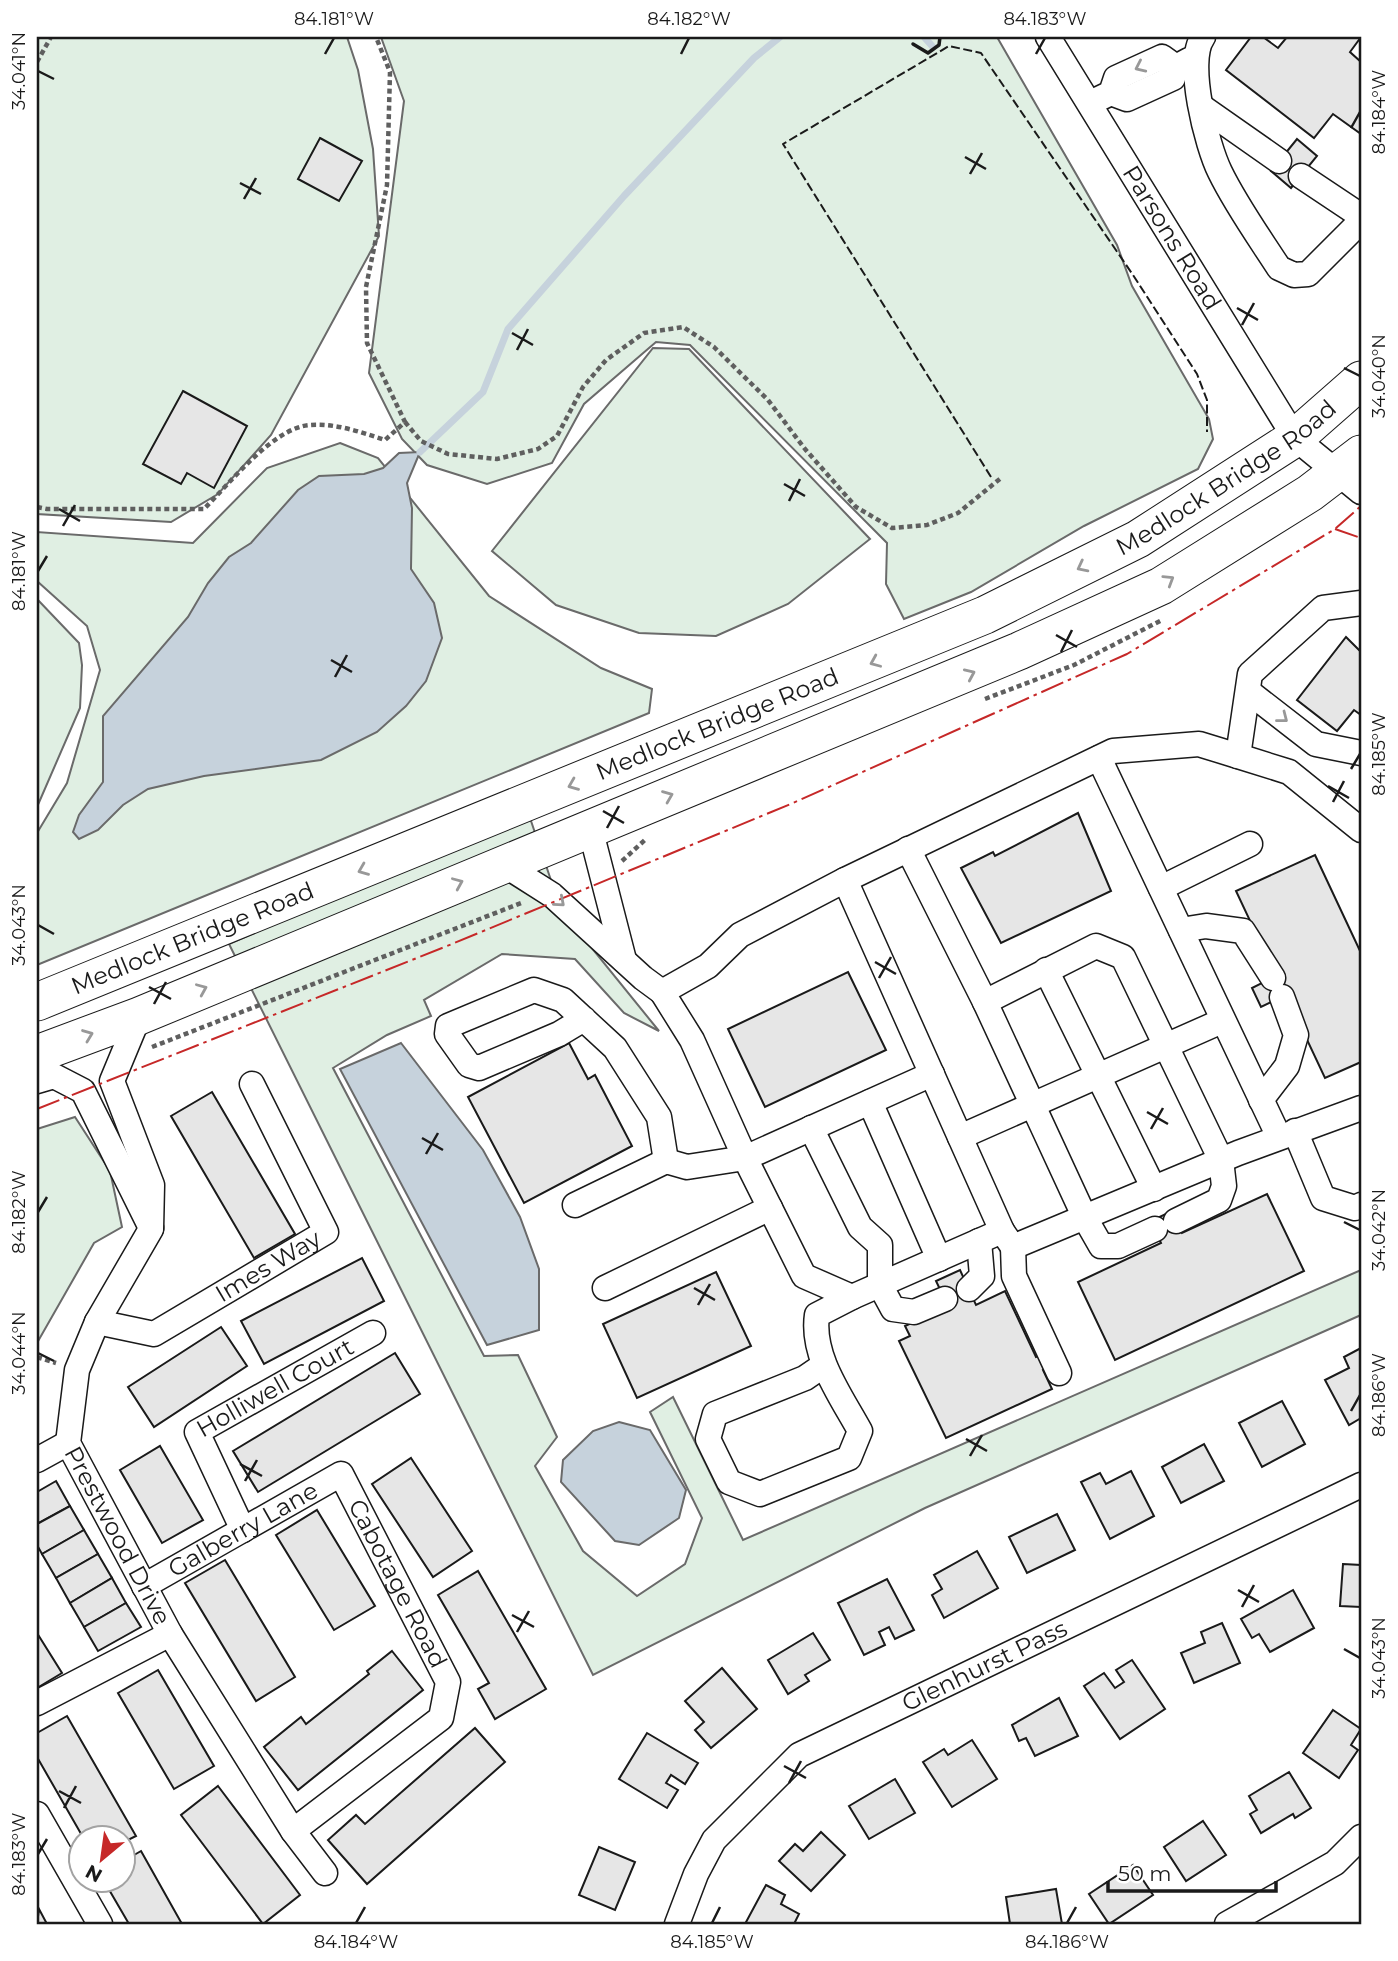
<svg xmlns="http://www.w3.org/2000/svg" width="1398" height="1961" viewBox="0 0 1398 1961" font-family="Montserrat,sans-serif">
	<rect width="100%" height="100%" fill="#fff"/>
	<g fill="#e0efe3" stroke="#6a6a6a" stroke-width="2">
		<polygon points="37,37 347,37 358,70 373,149 379,236 271,435 218,494 171,522 37,514"/>
		<polygon points="381,37 997,37 1117,245 1132,286 1209,419 1213,439 1198,469 1084,526 971,592 904,619 886,584 887,543 690,345 656,342 584,404 552,463 487,484 427,465 402,439 369,373 404,101"/>
		<polygon points="653,348 689,349 870,539 788,604 716,636 639,633 556,605 492,551"/>
		<polygon points="340,443 378,458 489,596 601,668 652,689 649,713 37,965 37,833 67,783 100,670 87,626 37,581 37,532 193,543 267,468"/>
		<polygon points="37,599 79,643 82,665 80,708 37,807"/>
		<polygon points="528,812 561,910 659,1031 624,1013 575,959 502,954 424,1000 431,1016 387,1035 333,1068 484,1356 518,1355 557,1437 535,1466 583,1551 637,1596 685,1564 702,1518 650,1412 673,1397 743,1540 1361,1270 1361,1315 925,1508 593,1675 229,944"/>
		<polygon points="75,1117 110,1171 122,1227 94,1243 37,1343 37,1129"/>
	</g>
	<g fill="#c6d2dc" stroke="#6a6a6a" stroke-width="2">
		<polygon points="420,452 407,483 412,508 411,569 434,603 442,638 426,681 406,706 377,732 321,760 204,776 148,789 123,805 98,830 79,839 73,832 79,815 103,782 103,716 188,617 208,583 229,557 251,543 298,490 319,476 364,474 383,468 399,453"/>
		<polygon points="401,1043 483,1150 520,1217 539,1269 539,1330 487,1345 340,1069"/>
		<polygon points="619,1422 650,1430 686,1490 679,1518 639,1545 615,1541 561,1482 563,1460 593,1431"/>
	</g>
	<g fill="none" stroke-linecap="round" stroke-linejoin="round">
		<g stroke="#c6d2dc" stroke-width="7">
			<polyline points="924,37 933,47"/>
			<polyline points="420,452 483,392 508,329 624,196 754,58 780,37"/>
		</g>
	</g>
	<g fill="#e6e6e6" stroke="#1a1a1a" stroke-width="2">
		<polygon points="1251,37 1263,37 1278,48 1287,37 1361,37 1350,52 1361,62 1361,134 1333,114 1314,138 1226,70"/>
		<polygon points="320,138 362,161 339,201 298,179"/>
		<polygon points="1297,139 1317,156 1291,188 1271,171"/>
		<polygon points="183,391 247,426 214,488 187,473 181,484 143,464"/>
		<polygon points="1346,637 1361,652 1361,715 1354,710 1337,731 1297,700"/>
		<polygon points="1078,813 1111,891 1001,943 961,868 993,852 995,856"/>
		<polygon points="1315,855 1361,953 1361,1062 1325,1078 1286,995 1261,1007 1252,988 1276,976 1236,891"/>
		<polygon points="848,972 886,1050 765,1107 728,1029"/>
		<polygon points="569,1043 588,1079 595,1075 632,1146 524,1203 468,1097"/>
		<polygon points="212,1092 295,1234 254,1258 171,1116"/>
		<polygon points="1267,1194 1304,1271 1115,1360 1078,1282 1161,1243 1151,1221 1172,1211 1182,1233"/>
		<polygon points="362,1258 384,1301 264,1364 241,1321"/>
		<polygon points="960,1270 976,1305 1005,1291 1036,1357 1044,1354 1050,1367 1043,1370 1052,1389 946,1438 899,1341 910,1336 905,1326 948,1306 936,1281"/>
		<polygon points="716,1272 751,1346 637,1398 603,1324"/>
		<polygon points="221,1327 247,1366 154,1427 128,1387"/>
		<polygon points="1361,1348 1361,1418 1349,1425 1325,1380 1349,1368 1344,1357"/>
		<polygon points="395,1353 420,1394 258,1492 233,1451"/>
		<polygon points="1282,1401 1305,1444 1262,1467 1239,1423"/>
		<polygon points="1204,1444 1224,1481 1181,1503 1162,1467"/>
		<polygon points="160,1446 203,1520 162,1543 120,1470"/>
		<polygon points="411,1458 472,1551 433,1577 372,1484"/>
		<polygon points="1131,1471 1154,1516 1110,1539 1081,1482 1100,1473 1106,1484"/>
		<polygon points="56,1481 70,1506 37,1524 37,1492"/>
		<polygon points="70,1506 84,1530 42,1554 37,1545 37,1524"/>
		<polygon points="317,1510 375,1606 334,1630 276,1535"/>
		<polygon points="1057,1514 1075,1550 1027,1573 1009,1537"/>
		<polygon points="84,1530 98,1554 56,1578 42,1554"/>
		<polygon points="977,1551 998,1588 944,1618 932,1595 942,1589 934,1575"/>
		<polygon points="98,1554 112,1578 70,1603 56,1578"/>
		<polygon points="225,1560 295,1677 256,1701 185,1583"/>
		<polygon points="1343,1564 1361,1565 1361,1607 1340,1606"/>
		<polygon points="478,1571 546,1689 495,1719 478,1689 489,1683 438,1595"/>
		<polygon points="112,1578 126,1603 84,1627 70,1603"/>
		<polygon points="887,1579 914,1630 895,1639 889,1627 879,1632 885,1645 864,1655 838,1603"/>
		<polygon points="1293,1590 1314,1628 1270,1652 1259,1634 1252,1638 1241,1619"/>
		<polygon points="126,1603 141,1627 98,1651 84,1627"/>
		<polygon points="1222,1623 1240,1663 1194,1683 1181,1653 1205,1643 1201,1632"/>
		<polygon points="37,1633 62,1673 37,1688"/>
		<polygon points="813,1633 830,1660 805,1675 809,1681 788,1694 768,1660"/>
		<polygon points="392,1651 423,1690 298,1790 264,1747 301,1717 306,1724 369,1674 367,1671"/>
		<polygon points="1132,1660 1165,1709 1120,1739 1084,1686 1104,1673 1115,1688 1124,1682 1116,1670"/>
		<polygon points="722,1668 757,1709 711,1748 695,1730 704,1722 685,1701"/>
		<polygon points="158,1670 214,1766 174,1789 118,1693"/>
		<polygon points="1059,1698 1078,1736 1035,1756 1026,1738 1019,1741 1012,1725"/>
		<polygon points="1333,1710 1361,1729 1351,1745 1358,1750 1339,1778 1303,1753"/>
		<polygon points="67,1716 136,1836 122,1843 122,1839 84,1839 37,1757 37,1733"/>
		<polygon points="475,1728 505,1762 367,1884 328,1840 356,1815 365,1824"/>
		<polygon points="647,1733 698,1763 685,1784 671,1775 666,1783 678,1790 667,1808 619,1779"/>
		<polygon points="972,1740 997,1779 952,1807 923,1762 944,1749 948,1755"/>
		<polygon points="1289,1772 1311,1808 1295,1818 1293,1814 1261,1833 1250,1814 1257,1810 1249,1796"/>
		<polygon points="895,1779 915,1813 869,1839 849,1806"/>
		<polygon points="218,1786 300,1895 263,1924 181,1815"/>
		<polygon points="1203,1821 1226,1855 1186,1881 1164,1847"/>
		<polygon points="821,1832 845,1855 811,1891 779,1861 795,1844 803,1851"/>
		<polygon points="599,1847 635,1862 615,1910 579,1895"/>
		<polygon points="141,1851 182,1924 129,1924 104,1881 122,1881 122,1862"/>
		<polygon points="1133,1865 1153,1895 1109,1924 1089,1894"/>
		<polygon points="766,1885 785,1895 781,1904 799,1914 794,1924 745,1924"/>
		<polygon points="1056,1889 1062,1924 1010,1924 1006,1897"/>
		<polygon points="39,1909 47,1924 37,1924"/>
	</g>
	<g fill="none" stroke-linecap="round" stroke-linejoin="round">
		<g stroke="#1a1a1a" stroke-width="27">
			<g id="minor">
				<path id="s1" d="M 1048,37 L 1295,438 L 1361,492"/>
				<path d="M 1203,37 C 1185,61 1207,146 1220,172 C 1236,205 1259,237 1279,268 L 1294,275 L 1308,274 L 1361,221"/>
				<polyline points="1111,93 1127,99 1173,78 1176,67 1189,60"/>
				<polyline points="1090,103 1111,93 1116,78 1162,57 1176,67"/>
				<polyline points="1202,107 1279,161"/>
				<polyline points="1301,176 1361,216"/>
				<polyline points="1249,692 1316,744 1361,753"/>
				<polyline points="1238,756 1250,674 1323,608 1361,603"/>
				<polyline points="1099,758 1279,1137"/>
				<polyline points="590,828 624,960"/>
				<polyline points="1361,830 1289,772 1238,756 1199,744 1113,751 845,880 740,935 708,966 662,992 692,1040 745,1158 804,1276 852,1297 1002,1231 1013,1247 1238,1153 1361,1108"/>
				<polyline points="908,849 985,1002"/>
				<polyline points="503,864 552,895 643,978 662,992"/>
				<polyline points="845,880 1002,1231"/>
				<polyline points="1161,888 1250,844"/>
				<polyline points="1181,930 1206,926 1243,931 1273,978"/>
				<polyline points="1046,970 1154,1189"/>
				<path id="s2" d="M 139,1016 L 112,1081 L 152,1185 L 151,1229 L 97,1322 L 77,1370 L 68,1443 L 170,1634 L 293,1831 L 325,1873"/>
				<polyline points="584,1019 559,1034 479,1068 469,1065 447,1034 448,1026 534,990 563,1000 615,1048 659,1117 666,1161"/>
				<polyline points="37,1081 54,1076 83,1091 151,1228"/>
				<polyline points="1261,1100 1287,1066 1296,1035 1282,997"/>
				<polyline points="870,1102 939,1259"/>
				<polyline points="811,1128 860,1227 880,1245 880,1285 893,1309 914,1312 945,1299"/>
				<polyline points="1295,1131 1323,1198 1355,1208 1361,1205"/>
				<polyline points="960,1137 1222,1021"/>
				<polyline points="575,1205 666,1161 687,1167 745,1158 932,1074"/>
				<polyline points="1155,1229 1118,1246 1101,1246 1085,1218 985,1002 1096,946 1123,957 1221,1160 1224,1186 1219,1200 1176,1221"/>
				<polyline points="1013,1247 1014,1276 1059,1373"/>
				<polyline points="605,1288 770,1208"/>
				<polyline points="969,1289 982,1276 979,1241"/>
				<path id="s3" d="M 97,1322 L 154,1334 L 326,1232 L 252,1084"/>
				<path d="M 824,1365 L 805,1378 L 715,1414 L 708,1439 L 729,1482 L 760,1494 L 849,1458 L 860,1431 C 841,1396 811,1356 817,1315 L 852,1297"/>
				<polyline points="37,1460 68,1443"/>
				<path id="s4" d="M 243,1530 L 197,1432 L 373,1333"/>
				<path id="s5" d="M 144,1586 L 341,1474 L 448,1682 L 441,1718 L 293,1831"/>
				<polyline points="37,1703 170,1634"/>
				<polyline points="37,1814 100,1924"/>
				<path id="s6" d="M 677,1924 L 696,1874 L 714,1840 L 799,1755 L 1361,1485"/>
				<polyline points="1227,1924 1335,1863 1361,1837"/>
			</g>
		</g>
		<g stroke="#1a1a1a" stroke-width="39">
			<g id="highway">
				<path id="s7" d="M 37,1002 L 985,615 L 1138,539 L 1295,438 L 1361,380"/>
				<polyline points="37,1054 139,1016 1019,651 1161,586 1310,493 1361,454"/>
			</g>
		</g>
		<g stroke="#5f5f5f" stroke-width="4.5" stroke-dasharray="5 3.5" stroke-linecap="butt">
			<polyline points="37,62 51,37"/>
			<polyline points="405,422 421,441 448,454 497,459 538,449 557,436 583,387 606,360 644,333 683,327 714,347 768,400 805,449 856,507 892,528 927,525 958,513 1001,478"/>
			<path d="M 37,507 L 47,509 L 204,509 C 229,484 274,427 310,425 C 335,423 361,432 385,440 L 405,422 L 367,343 L 366,287 L 387,185 L 390,72 L 376,37"/>
			<polyline points="985,699 1074,665 1162,620"/>
			<polyline points="622,861 647,838"/>
			<polyline points="152,1047 521,903"/>
			<polyline points="37,1357 56,1363"/>
		</g>
		<use href="#minor" stroke="#fff" stroke-width="24"/>
		<use href="#highway" stroke="#fff" stroke-width="37"/>
		<polyline stroke="#1a1a1a" stroke-width="2" stroke-dasharray="9 3.5" stroke-linecap="butt" points="991,477 783,144 949,46 981,53 1133,275 1197,374 1207,400 1207,432"/>
		<polyline stroke="#1a1a1a" stroke-width="3.5" points="913,44 928,53 939,45 940,37"/>
		<g stroke="#c62828" stroke-width="2" stroke-dasharray="24 5 3.5 5" stroke-linecap="butt">
			<polyline points="1335,529 1361,538"/>
			<polyline points="37,1109 447,946 793,803 1127,654 1335,529 1361,506"/>
		</g>
	</g>
	<defs><path id="oneway-chevron" d="M-2-3.5L2.5 0L-2 3.5" fill="none" stroke-width="1.6" stroke-linecap="round" stroke-linejoin="round" transform="scale(1.75)"/></defs>
	<g stroke="#989898">
		<use href="#oneway-chevron" transform="translate(1140 67) rotate(155)"/>
		<use href="#oneway-chevron" transform="translate(1082 567) rotate(153)"/>
		<use href="#oneway-chevron" transform="translate(1169 580) rotate(-32)"/>
		<use href="#oneway-chevron" transform="translate(875 662) rotate(157)"/>
		<use href="#oneway-chevron" transform="translate(970 674) rotate(-24)"/>
		<use href="#oneway-chevron" transform="translate(1283 718) rotate(38)"/>
		<use href="#oneway-chevron" transform="translate(573 785) rotate(158)"/>
		<use href="#oneway-chevron" transform="translate(668 796) rotate(-22)"/>
		<use href="#oneway-chevron" transform="translate(363 870) rotate(158)"/>
		<use href="#oneway-chevron" transform="translate(458 883) rotate(-23)"/>
		<use href="#oneway-chevron" transform="translate(560 902) rotate(41)"/>
		<use href="#oneway-chevron" transform="translate(202 989) rotate(-23)"/>
		<use href="#oneway-chevron" transform="translate(88 1035) rotate(-21)"/>
	</g>
	<path fill="none" stroke="#1a1a1a" stroke-width="2.5" d="M 325,54 L 334,38M 681,54 L 689,38M 1036,54 L 1045,38M 38,71 L 54,79M 1351,128 L 1360,112M 965,157 L 986,169M 970,174 L 982,153M 240,183 L 261,194M 244,199 L 256,178M 1237,308 L 1258,320M 1242,325 L 1254,303M 512,333 L 533,345M 517,350 L 528,329M 1344,368 L 1360,376M 784,484 L 805,496M 789,501 L 800,479M 59,509 L 80,521M 63,526 L 75,505M 38,571 L 47,556M 1056,635 L 1077,647M 1061,652 L 1072,630M 331,660 L 352,672M 335,677 L 347,655M 1351,769 L 1360,754M 1328,786 L 1349,798M 1333,802 L 1344,781M 603,811 L 624,823M 607,828 L 619,806M 38,925 L 54,934M 875,962 L 896,974M 879,978 L 891,957M 149,987 L 171,999M 154,1004 L 166,982M 1147,1112 L 1168,1124M 1151,1129 L 1163,1108M 422,1138 L 443,1150M 426,1154 L 438,1133M 38,1212 L 47,1197M 1344,1222 L 1360,1230M 694,1288 L 715,1300M 698,1305 L 710,1284M 38,1353 L 54,1361M 1351,1411 L 1360,1395M 966,1439 L 987,1451M 970,1456 L 982,1435M 240,1464 L 262,1476M 245,1481 L 257,1460M 1238,1590 L 1259,1602M 1242,1607 L 1254,1585M 512,1615 L 534,1627M 517,1632 L 529,1611M 1344,1649 L 1360,1658M 784,1766 L 806,1778M 789,1783 L 801,1761M 59,1791 L 81,1803M 64,1808 L 76,1786M 38,1854 L 47,1839M 356,1923 L 365,1907M 712,1923 L 720,1907M 1067,1923 L 1076,1907"/>
	<g text-anchor="middle" stroke-width="5" stroke-linejoin="round" paint-order="stroke">
		<g font-size="24" fill="#1a1a1a" stroke="#fff">
			<text dy="8" stroke="none"><textPath href="#s1" startOffset="236">Parsons Road</textPath></text>
			<text dy="8" stroke="none"><textPath href="#s7" startOffset="1302">Medlock Bridge Road</textPath></text>
			<text dy="8" stroke="none"><textPath href="#s7" startOffset="735">Medlock Bridge Road</textPath></text>
			<text dy="8" stroke="none"><textPath href="#s7" startOffset="168">Medlock Bridge Road</textPath></text>
			<text dy="8" stroke="none"><textPath href="#s3" startOffset="191">Imes Way</textPath></text>
			<text dy="8" stroke="none"><textPath href="#s4" startOffset="198">Holliwell Court</textPath></text>
			<text dy="8" stroke="none"><textPath href="#s5" startOffset="114">Galberry Lane</textPath></text>
			<text dy="8" stroke="none"><textPath href="#s2" startOffset="564">Prestwood Drive</textPath></text>
			<text dy="8" stroke="none"><textPath href="#s5" startOffset="350">Cabotage Road</textPath></text>
			<text dy="8" stroke="none"><textPath href="#s6" startOffset="418">Glenhurst Pass</textPath></text>
		</g>
	</g>
	<rect width="1398" height="1961" fill="none" stroke="#ffffff" stroke-width="77"/>
	<g transform="translate(102 1859) rotate(209)"><circle r="33" fill="#ffffff" stroke="#a3a3a3" stroke-width="2"/>
	<path d="M0-5L12 26L0 18L-12 26Z" fill="#c62828"/>
	<text y="-10" font-size="19" font-weight="bold" text-anchor="middle" fill="#1a1a1a">N</text>
	</g>
	<path d="M1108 1881v10h168v-10" fill="none" stroke="#1a1a1a" stroke-width="3.5"/>
	<text x="1118" y="1881" font-size="21" fill="#1a1a1a" stroke="#ffffff" stroke-width="5" paint-order="stroke">50 m</text>
	<rect x="38" y="38" width="1322" height="1885" fill="none" stroke="#1a1a1a" stroke-width="2.5"/>
	<g font-size="18" text-anchor="middle" fill="#1a1a1a">
		<text x="334" y="25">84.181°W</text>
		<text x="689" y="25">84.182°W</text>
		<text x="1045" y="25">84.183°W</text>
		<text transform="translate(19 71) rotate(-90)" y="6">34.041°N</text>
		<text transform="translate(1379 112) rotate(-90)" y="6">84.184°W</text>
		<text transform="translate(1379 376) rotate(-90)" y="6">34.040°N</text>
		<text transform="translate(19 571) rotate(-90)" y="6">84.181°W</text>
		<text transform="translate(1379 754) rotate(-90)" y="6">84.185°W</text>
		<text transform="translate(19 925) rotate(-90)" y="6">34.043°N</text>
		<text transform="translate(19 1212) rotate(-90)" y="6">84.182°W</text>
		<text transform="translate(1379 1230) rotate(-90)" y="6">34.042°N</text>
		<text transform="translate(19 1353) rotate(-90)" y="6">34.044°N</text>
		<text transform="translate(1379 1395) rotate(-90)" y="6">84.186°W</text>
		<text transform="translate(1379 1658) rotate(-90)" y="6">34.043°N</text>
		<text transform="translate(19 1854) rotate(-90)" y="6">84.183°W</text>
		<text x="356" y="1948">84.184°W</text>
		<text x="712" y="1948">84.185°W</text>
		<text x="1067" y="1948">84.186°W</text>
	</g>
</svg>
